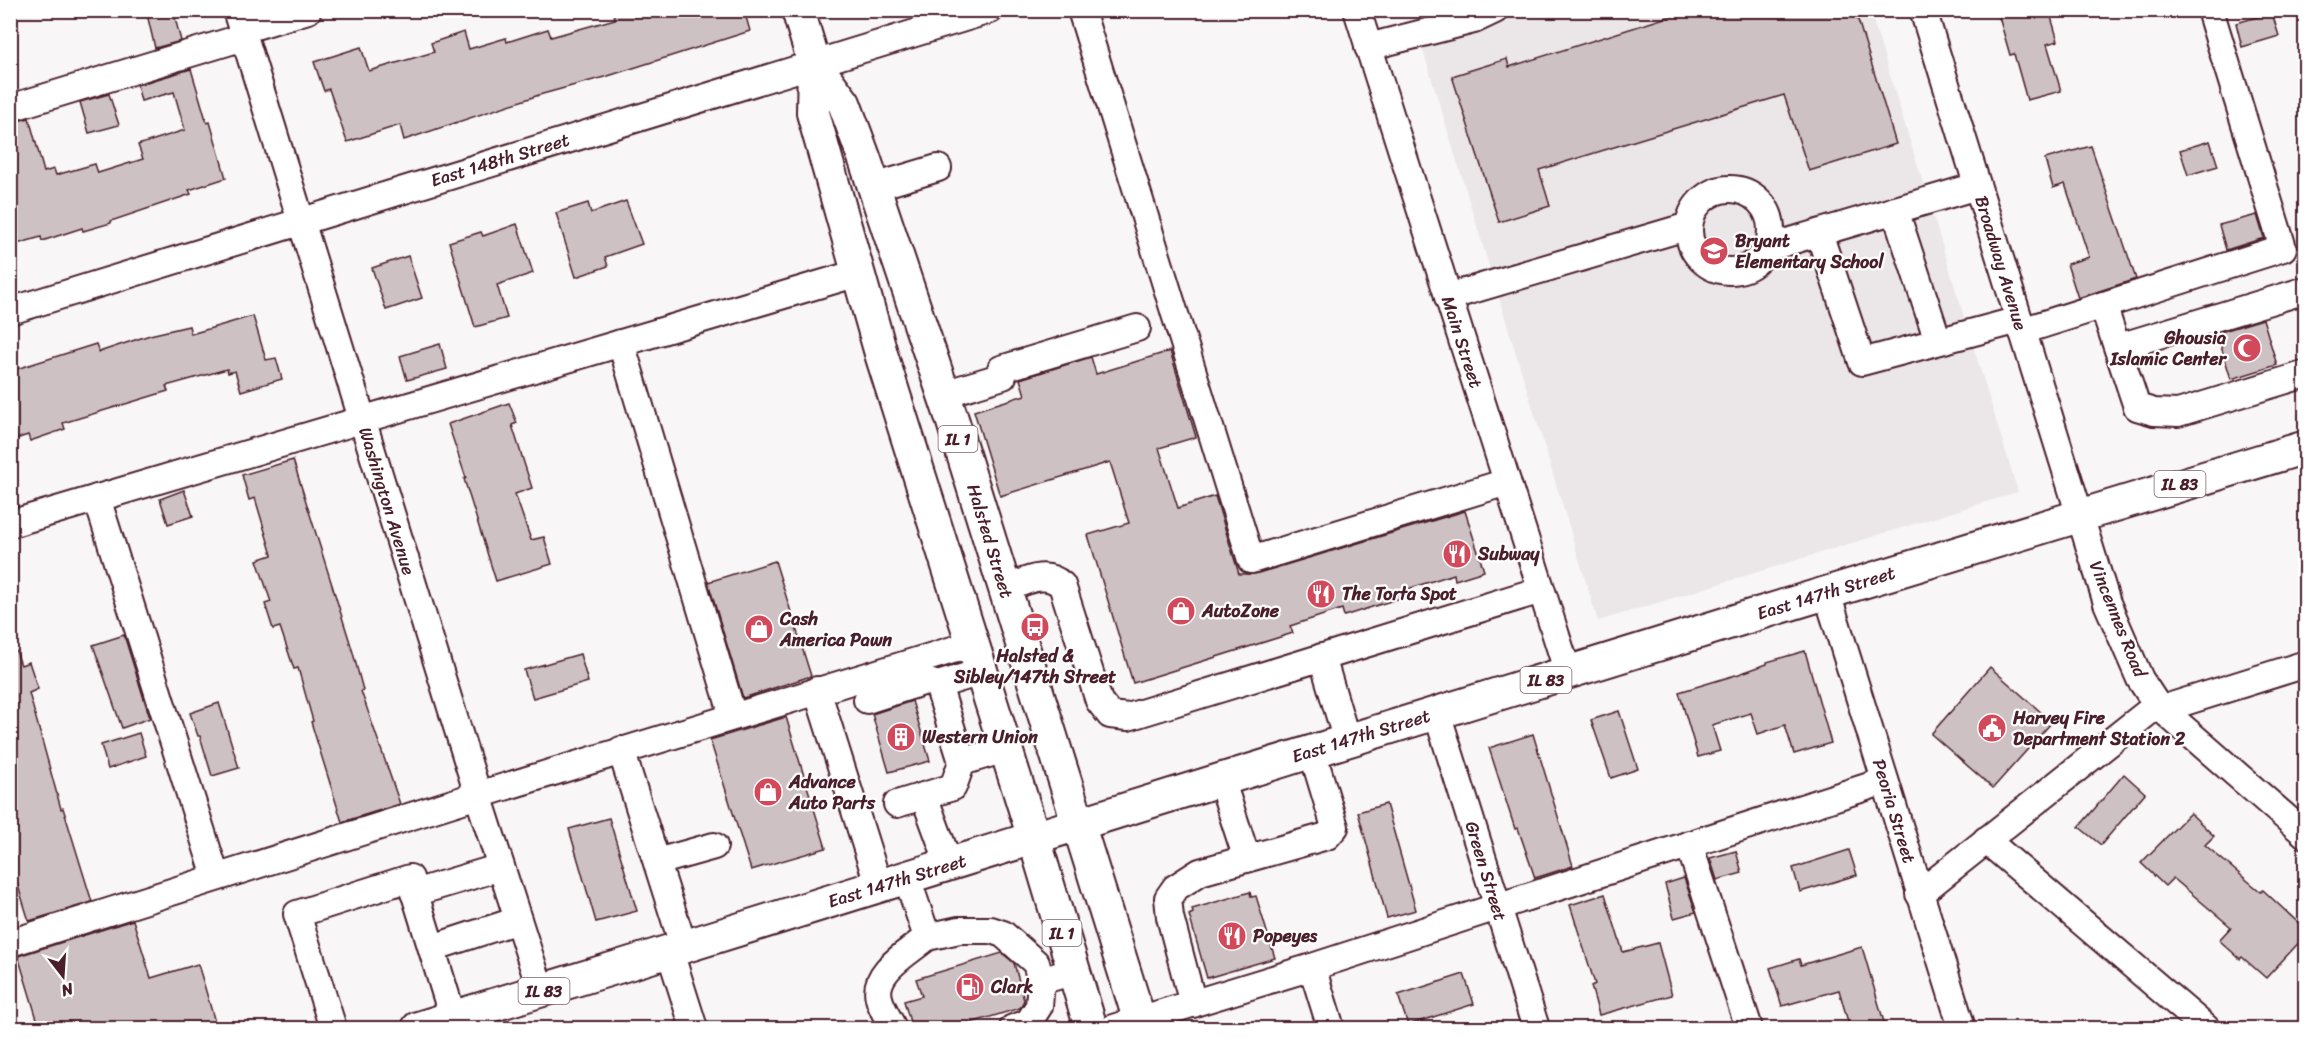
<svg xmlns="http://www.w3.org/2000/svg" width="2316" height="1039" viewBox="0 0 2316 1039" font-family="Sriracha,sans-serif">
	<rect width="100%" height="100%" fill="#f8f6f7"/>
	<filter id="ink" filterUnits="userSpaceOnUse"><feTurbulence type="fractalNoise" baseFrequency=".0167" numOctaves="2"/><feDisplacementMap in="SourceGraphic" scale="12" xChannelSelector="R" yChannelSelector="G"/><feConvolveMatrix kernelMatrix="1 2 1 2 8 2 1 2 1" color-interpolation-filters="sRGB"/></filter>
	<g filter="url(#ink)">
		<polygon fill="#ebe6e8" points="1411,11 1870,11 2018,492 1598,621"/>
		<g fill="#cdc1c4" stroke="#4a1f2b" stroke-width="1.5">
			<polygon points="146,10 173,10 181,41 155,48"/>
			<polygon points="612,10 744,10 750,31 608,76 539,95 404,140 400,125 347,142 329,89 324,91 314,62 361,47 369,71 434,52 431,43 464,32 469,49 506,38 507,42 548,29 551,37 615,19"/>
			<polygon points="1690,10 1855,10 1896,144 1809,171 1784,95 1539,170 1550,206 1499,222 1452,76 1507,59 1509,67"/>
			<polygon points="1997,10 2049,10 2058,41 2047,44 2061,91 2027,100 2014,54 2010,55"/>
			<polygon points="2272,13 2279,36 2242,47 2236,23"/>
			<polygon points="191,69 207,123 210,122 226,178 189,190 191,194 111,221 111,223 83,231 82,228 42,241 41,237 10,246 10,123 29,118 44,172 54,169 56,175 95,164 98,173 143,159 138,145 185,130 174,92 141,101 137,85"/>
			<polygon points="109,94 119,125 89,133 80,102"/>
			<polygon points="2210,141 2218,166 2188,175 2180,150"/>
			<polygon points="2091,146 2136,279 2078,298 2067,264 2089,257 2065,184 2053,188 2045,159"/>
			<polygon points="626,201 642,244 605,257 608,266 576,277 556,213 588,203 591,213"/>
			<polygon points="2257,215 2264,238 2226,250 2219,225"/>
			<polygon points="517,224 533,273 497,285 507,318 475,327 449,242 481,232 483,236"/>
			<polygon points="408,256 422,298 386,310 372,268"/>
			<polygon points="253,316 266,360 276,358 282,379 241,391 235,371 228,373 227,369 166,386 168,391 63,423 65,429 30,441 28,435 10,441 10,371 96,344 99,352 150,335 189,326 191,334"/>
			<polygon points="2263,319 2277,365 2231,379 2217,333"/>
			<polygon points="440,344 447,369 407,380 400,356"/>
			<polygon points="1170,351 1196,437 1159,448 1178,508 1215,496 1239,574 1255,574 1465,511 1484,571 1455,580 1454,574 1398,592 1400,598 1344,616 1342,609 1290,626 1293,633 1133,683 1088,535 1129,523 1110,462 1000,496 974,411 1025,395 1020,379 1091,357 1096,374"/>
			<polygon points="509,403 517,423 512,425 532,488 515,494 531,540 544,537 552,564 496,581 464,479 466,478 448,424"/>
			<polygon points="293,460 352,649 363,690 361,691 400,804 342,822 311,722 313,721 298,668 294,669 280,627 273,629 265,604 271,602 257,560 272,555 255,498 249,500 242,475"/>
			<polygon points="184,490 193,516 168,524 160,499"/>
			<polygon points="775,561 811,676 743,698 708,582"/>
			<polygon points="124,635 150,718 122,728 93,645"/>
			<polygon points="10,651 16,651 21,665 29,662 38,689 29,693 61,809 63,808 92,902 29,921 10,860"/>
			<polygon points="1805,651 1831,743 1794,754 1785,725 1758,734 1751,713 1712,725 1720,751 1698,757 1679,692 1739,674 1767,664 1767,662"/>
			<polygon points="580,654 588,682 533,698 524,670"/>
			<polygon points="1990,667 2052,722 1993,788 1931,734"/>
			<polygon points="912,701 930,761 889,772 872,714"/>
			<polygon points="219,703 239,768 212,776 200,736 198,736 190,713"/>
			<polygon points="1619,711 1638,769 1611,778 1591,720"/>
			<polygon points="786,717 826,848 751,870 710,740"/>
			<polygon points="139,733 146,756 108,769 101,745"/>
			<polygon points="1533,734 1573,866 1535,878 1518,828 1515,829 1489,748"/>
			<polygon points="2124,774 2145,793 2101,845 2079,827"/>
			<polygon points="1386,804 1416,910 1387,918 1358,812"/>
			<polygon points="2190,813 2214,836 2205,845 2261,892 2263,890 2306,930 2306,935 2266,978 2242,957 2240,959 2219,940 2231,927 2173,878 2165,886 2141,863"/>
			<polygon points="609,818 637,911 596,922 569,829"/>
			<polygon points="1849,850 1857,875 1800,892 1793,868"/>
			<polygon points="1736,851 1742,873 1717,880 1710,858"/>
			<polygon points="1684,878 1696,912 1674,918 1665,884"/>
			<polygon points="1250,892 1251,897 1256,896 1275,958 1207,978 1189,915 1193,913 1192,909"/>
			<polygon points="1605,894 1623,952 1658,943 1672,995 1599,1015 1591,986 1595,984 1570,905"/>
			<polygon points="133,920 151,978 198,964 217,1029 40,1029 18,956"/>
			<polygon points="1862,947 1886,1029 1850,1029 1839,990 1782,1006 1770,968 1799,959 1801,965"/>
			<polygon points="1002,953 1014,963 1024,1000 1020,1008 951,1029 912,1029 904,1001 922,996 916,979"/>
			<polygon points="1464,974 1474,1004 1408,1025 1398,995"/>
		</g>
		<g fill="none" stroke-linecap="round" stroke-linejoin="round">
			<g stroke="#4a1f2b" stroke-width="30">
				<g id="minor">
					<polyline points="236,10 478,795 541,991"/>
					<polyline points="1081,10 1251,560 1507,482"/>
					<polyline points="1357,10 1568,673"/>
					<polyline points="1923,10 2107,603 2140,679 2157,705 2306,835"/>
					<polyline points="242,30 308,10"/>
					<polyline points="1368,47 1474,20 1495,10"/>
					<polyline points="10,108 244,37"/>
					<polyline points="874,187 938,168"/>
					<circle cx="1730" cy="230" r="41"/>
					<polyline points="1895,210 1938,341"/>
					<polyline points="1819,233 1862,362 2019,320"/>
					<polyline points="1767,248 1977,186"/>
					<polyline points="1448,297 1689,226"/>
					<polyline points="2103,305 2137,407 2154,412 2178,413 2306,374"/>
					<polyline points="10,311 990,10"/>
					<polyline points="2022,331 2283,248 2210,10"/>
					<polyline points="621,343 733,716"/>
					<polyline points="2119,347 2306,290"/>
					<polyline points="944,394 1003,376 1001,369 1137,328"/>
					<polyline points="97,498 216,877"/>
					<polyline points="10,524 858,273"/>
					<path d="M 1005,589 C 1025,582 1044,569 1062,585 L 1099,701 L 1110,715 L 1128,717 L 1541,590"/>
					<polyline points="1827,593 1962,1028"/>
					<polyline points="1322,657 1347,741"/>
					<polyline points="817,690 879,887"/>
					<polyline points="867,700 926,681 938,685"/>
					<polyline points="2162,709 2306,664"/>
					<polyline points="1437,713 1536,1028"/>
					<polyline points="621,750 684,948"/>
					<polyline points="962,762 1005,749"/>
					<polyline points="1221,779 1247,859"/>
					<polyline points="924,796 949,864"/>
					<polyline points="897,804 953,787 962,762 938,685 981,672"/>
					<polyline points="1986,840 2206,1028"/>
					<polyline points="1689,844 1749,1028"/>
					<polyline points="657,862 714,846"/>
					<polyline points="414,893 501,867"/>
					<polyline points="1919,894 2157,705"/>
					<polyline points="927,937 959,930 991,930 1003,934 1036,963 1041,981 1074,971"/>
					<polyline points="10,943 478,795 972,644"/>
					<polyline points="432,948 518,920"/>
					<polyline points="670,952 694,1028"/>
					<polyline points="1312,967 1331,1028"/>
					<polyline points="1193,1004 1170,917 1168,898 1175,888 1200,872 1327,836 1335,827 1312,751"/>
					<polyline points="333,1028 297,914 410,878 453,1018"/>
					<path d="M 893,1028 C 889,1019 881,1008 879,998 C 872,971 910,952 927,937 L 907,878"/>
					<polyline points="1013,1028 1028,1023 1039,1006 1041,981"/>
					<polyline points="1113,1028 1312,967 1885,781"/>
				</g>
			</g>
			<g stroke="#4a1f2b" stroke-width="36">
				<g id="major">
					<polyline points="798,10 814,63 813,113 882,357 1034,838 1091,1028"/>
					<polyline points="814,63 844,103 865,160 952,419 1142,1028"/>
					<path d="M 418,1028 C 687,947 955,862 1223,779 C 1584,667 1944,556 2306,447"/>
				</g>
			</g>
			<use href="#minor" stroke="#fff" stroke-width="26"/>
			<use href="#major" stroke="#fff" stroke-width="32"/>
		</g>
	</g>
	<defs>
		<g id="school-disc" transform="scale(1.5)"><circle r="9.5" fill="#d1495b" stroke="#fff"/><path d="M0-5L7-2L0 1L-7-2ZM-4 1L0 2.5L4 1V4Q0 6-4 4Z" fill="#fff"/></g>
		<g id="mosque-disc" transform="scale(1.5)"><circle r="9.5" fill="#d1495b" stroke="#fff"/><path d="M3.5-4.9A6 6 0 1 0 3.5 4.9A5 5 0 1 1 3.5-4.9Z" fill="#fff"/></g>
		<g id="restaurant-disc" transform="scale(1.5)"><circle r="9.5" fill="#d1495b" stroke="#fff"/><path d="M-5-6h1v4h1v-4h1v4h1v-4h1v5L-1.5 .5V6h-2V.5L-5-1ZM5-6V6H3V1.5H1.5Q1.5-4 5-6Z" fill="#fff"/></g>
		<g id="shop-disc" transform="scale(1.5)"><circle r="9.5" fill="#d1495b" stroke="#fff"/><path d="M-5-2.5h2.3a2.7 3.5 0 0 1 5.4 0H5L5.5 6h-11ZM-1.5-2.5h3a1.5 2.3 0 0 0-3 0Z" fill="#fff"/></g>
		<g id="bus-disc" transform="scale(1.5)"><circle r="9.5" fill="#d1495b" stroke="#fff"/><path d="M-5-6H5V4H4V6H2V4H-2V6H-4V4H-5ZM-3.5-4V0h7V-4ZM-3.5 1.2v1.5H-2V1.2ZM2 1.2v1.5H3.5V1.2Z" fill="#fff"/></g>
		<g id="civic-disc" transform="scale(1.5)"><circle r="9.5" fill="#d1495b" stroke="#fff"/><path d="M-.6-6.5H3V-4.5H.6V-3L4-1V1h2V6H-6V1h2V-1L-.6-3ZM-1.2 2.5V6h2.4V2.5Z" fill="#fff"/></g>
		<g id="building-disc" transform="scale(1.5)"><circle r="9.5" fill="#d1495b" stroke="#fff"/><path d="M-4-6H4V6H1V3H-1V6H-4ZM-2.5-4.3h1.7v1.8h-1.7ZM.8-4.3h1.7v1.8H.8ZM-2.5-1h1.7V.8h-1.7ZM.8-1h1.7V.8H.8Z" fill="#fff"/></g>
		<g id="fuel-disc" transform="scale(1.5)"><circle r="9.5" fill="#d1495b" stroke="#fff"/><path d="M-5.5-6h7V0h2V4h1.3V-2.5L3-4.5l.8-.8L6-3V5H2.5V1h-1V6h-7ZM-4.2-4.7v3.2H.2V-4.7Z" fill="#fff"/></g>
	</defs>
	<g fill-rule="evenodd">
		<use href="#school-disc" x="1714" y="251"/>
		<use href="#mosque-disc" x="2247" y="348"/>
		<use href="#restaurant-disc" x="1457" y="554"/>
		<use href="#restaurant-disc" x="1321" y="594"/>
		<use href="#shop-disc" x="1181" y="611"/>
		<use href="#bus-disc" x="1035" y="627"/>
		<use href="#shop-disc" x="759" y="629"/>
		<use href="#civic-disc" x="1992" y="728"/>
		<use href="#building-disc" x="901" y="737"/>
		<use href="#shop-disc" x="768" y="792"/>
		<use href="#restaurant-disc" x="1232" y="936"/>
		<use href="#fuel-disc" x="970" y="987"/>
	</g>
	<g text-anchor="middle" stroke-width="4.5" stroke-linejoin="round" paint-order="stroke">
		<g fill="#fff" stroke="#80626b" stroke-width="1.5">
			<rect x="938.5" y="426" width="39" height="26" rx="4.5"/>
			<rect x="2154.5" y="471" width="51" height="26" rx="4.5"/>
			<rect x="1520.5" y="667" width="51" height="26" rx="4.5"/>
			<rect x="1042.5" y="920" width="39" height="26" rx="4.5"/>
			<rect x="518.5" y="978" width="51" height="26" rx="4.5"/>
		</g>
		<g font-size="16" font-weight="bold" fill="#4a1f2b">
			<text x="958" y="445">IL 1</text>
			<text x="2180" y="490">IL 83</text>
			<text x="1546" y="686">IL 83</text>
			<text x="1062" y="939">IL 1</text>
			<text x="544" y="997">IL 83</text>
		</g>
		<g font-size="18" fill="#4a1f2b" stroke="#fff">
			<text transform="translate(500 160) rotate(-17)" y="6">East 148th Street</text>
			<text transform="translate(2001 263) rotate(73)" y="6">Broadway Avenue</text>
			<text transform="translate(1462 342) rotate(72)" y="6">Main Street</text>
			<text transform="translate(387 501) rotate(73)" y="6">Washington Avenue</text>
			<text transform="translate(990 541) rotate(73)" y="6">Halsted Street</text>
			<text transform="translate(1826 593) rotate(-17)" y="6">East 147th Street</text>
			<text transform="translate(2118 619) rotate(68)" y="6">Vincennes Road</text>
			<text transform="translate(1361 736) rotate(-17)" y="6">East 147th Street</text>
			<text transform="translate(1894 811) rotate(73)" y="6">Peoria Street</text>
			<text transform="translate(1486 871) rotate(73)" y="6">Green Street</text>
			<text transform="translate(897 881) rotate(-17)" y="6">East 147th Street</text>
		</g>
		<g font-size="18" font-weight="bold" fill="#4a1f2b" stroke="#fff" text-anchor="start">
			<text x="1735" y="247">Bryant<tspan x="1735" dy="21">Elementary School</tspan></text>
			<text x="2226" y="344" text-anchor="end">Ghousia<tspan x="2226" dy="21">Islamic Center</tspan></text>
			<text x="1478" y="560">Subway</text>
			<text x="1342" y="600">The Torta Spot</text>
			<text x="1202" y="617">AutoZone</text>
			<text x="780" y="625">Cash<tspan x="780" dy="21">America Pawn</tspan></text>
			<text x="1035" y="662" text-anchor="middle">Halsted &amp;<tspan x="1035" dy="21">Sibley/147th Street</tspan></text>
			<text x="2013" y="724">Harvey Fire<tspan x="2013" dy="21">Department Station 2</tspan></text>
			<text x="922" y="743">Western Union</text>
			<text x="789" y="788">Advance<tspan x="789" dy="21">Auto Parts</tspan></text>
			<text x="1253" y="942">Popeyes</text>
			<text x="991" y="993">Clark</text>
		</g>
	</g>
	<rect width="2316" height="1039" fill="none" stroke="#fff" stroke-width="36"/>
	<rect x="18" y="18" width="2280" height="1003" fill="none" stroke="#4a1f2b" stroke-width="2" filter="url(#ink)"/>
	<g transform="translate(63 976) rotate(163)" stroke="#ffffff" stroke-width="4.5" paint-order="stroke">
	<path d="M0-4.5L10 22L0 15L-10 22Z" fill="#4a1f2b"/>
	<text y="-9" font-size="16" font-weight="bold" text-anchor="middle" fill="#4a1f2b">N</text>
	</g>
</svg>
